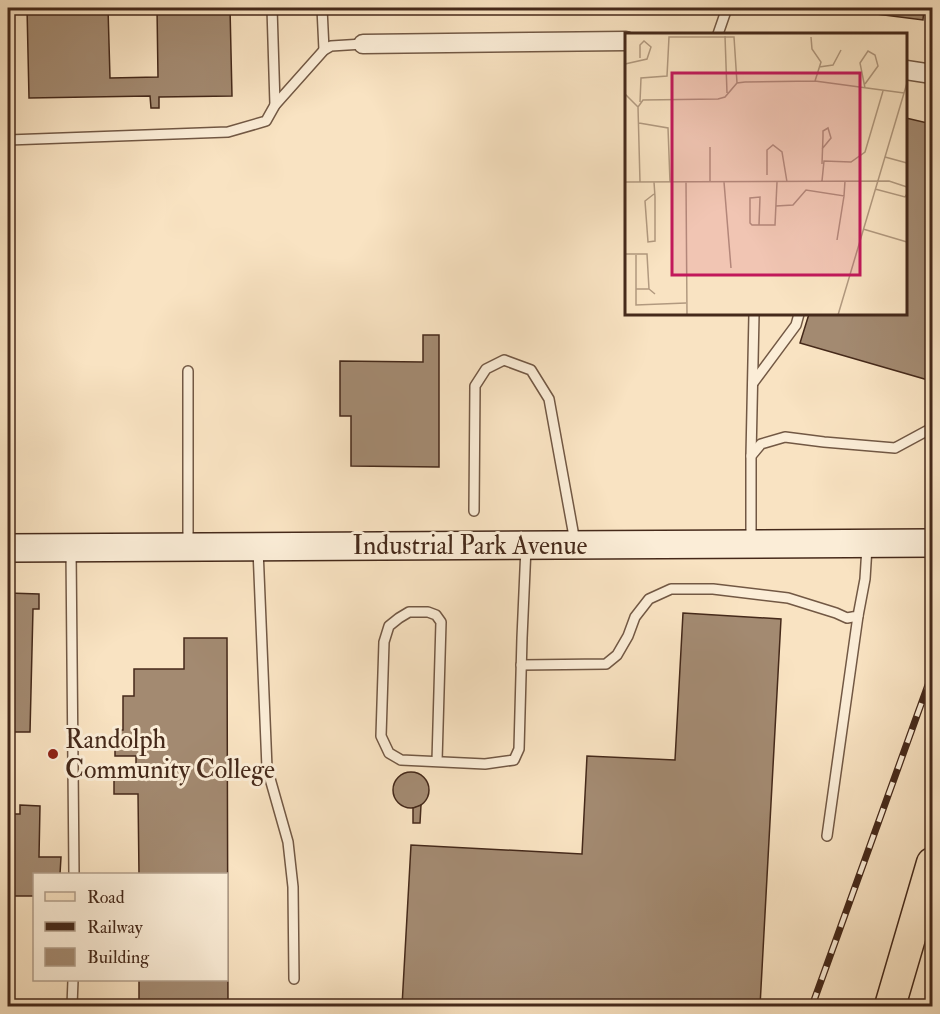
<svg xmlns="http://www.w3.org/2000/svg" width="940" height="1014" viewBox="0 0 940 1014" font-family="'IM FELL Double Pica',serif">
	<rect width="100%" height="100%" fill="#f9e3c2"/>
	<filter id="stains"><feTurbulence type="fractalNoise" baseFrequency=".00333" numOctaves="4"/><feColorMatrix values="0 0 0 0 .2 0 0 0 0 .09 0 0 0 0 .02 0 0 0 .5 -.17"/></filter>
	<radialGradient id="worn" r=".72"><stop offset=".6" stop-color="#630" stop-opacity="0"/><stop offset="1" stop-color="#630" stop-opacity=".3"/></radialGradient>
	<g fill="#a38a71" stroke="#45291a" stroke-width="1.5">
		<polygon points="27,8 108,8 110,78 158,77 157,8 230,8 232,96 159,97 159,108 151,108 150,96 29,98"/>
		<polygon points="862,8 924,8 923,20 861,12"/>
		<polygon points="906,118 932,124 932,361 928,380 800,343 809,314 906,314"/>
		<polygon points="423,335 439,335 439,467 351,466 351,416 340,416 340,361 423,362"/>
		<polygon points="8,593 39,594 39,609 33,609 30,732 8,732"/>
		<polygon points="683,613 781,619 760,1006 402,1006 411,845 582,854 587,756 675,760"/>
		<polygon points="184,638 227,638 228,1006 139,1006 139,980 226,980 226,874 139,874 138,794 114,794 114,777 136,777 136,756 115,756 115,730 123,730 123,696 134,696 134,669 184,669"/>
		<circle cx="411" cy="790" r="18"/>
		<polygon points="20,805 40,806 39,857 61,857 60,874 34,874 34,896 8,896 8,814 20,814"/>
		<polygon points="421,805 420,823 413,823 413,808"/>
	</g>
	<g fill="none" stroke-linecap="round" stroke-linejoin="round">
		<g stroke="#725844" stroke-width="12">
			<g id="lane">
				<polyline points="272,8 275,105"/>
				<polyline points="322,8 324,50"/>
				<polyline points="718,34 727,8"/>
				<polyline points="8,140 228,132 266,121 275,105 324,50 331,46 363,44"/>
				<polyline points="188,371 188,544"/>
				<polyline points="753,383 796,325 799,314"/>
				<polyline points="751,456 754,314"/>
				<polyline points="474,511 475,386 486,369 504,360 531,370 549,399 575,542"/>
				<polyline points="751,541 751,456 761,444 785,437 824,442 895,448 932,428"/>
				<polyline points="258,549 267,768 288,842 293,887 294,979"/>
				<polyline points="71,550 74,874"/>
				<polyline points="521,665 606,664 617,655 628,636 635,617 649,599 671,589 713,589 788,598 836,613 847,618 858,616 865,579 867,547"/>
				<polyline points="437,761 441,622 436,615 428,612 409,612 399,618 389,626 384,642 381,736 389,753 401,760 485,764 514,760 519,749 522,638 526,547"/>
				<polyline points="827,836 858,616"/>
				<polyline points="72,1006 73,980"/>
			</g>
		</g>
		<g stroke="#725844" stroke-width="21">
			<g id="street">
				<polyline points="363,44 626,41"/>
				<polyline points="906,70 932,74"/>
			</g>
		</g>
		<g stroke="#45291a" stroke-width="30">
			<polyline id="secondary" points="8,548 932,543"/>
		</g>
		<g stroke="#45291a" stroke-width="33">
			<polyline id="primary" points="890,1006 932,863"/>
		</g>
		<use href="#lane" stroke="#fbedd7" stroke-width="9"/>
		<use href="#street" stroke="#fbedd7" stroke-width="18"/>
		<use href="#secondary" stroke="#fbedd7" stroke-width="27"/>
		<use href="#primary" stroke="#f9e3c2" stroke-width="30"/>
		<g stroke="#45291a" stroke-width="7">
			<polyline id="rail" points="812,1006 932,674"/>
		</g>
		<use href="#rail" stroke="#fbedd7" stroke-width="4.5" stroke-dasharray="14" stroke-linecap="butt"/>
	</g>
	<circle fill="#8f2418" stroke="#fbedd7" stroke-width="2" cx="53" cy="754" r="6"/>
	<g text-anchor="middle" stroke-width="6" stroke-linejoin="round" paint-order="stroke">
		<g font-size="26" fill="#45291a" stroke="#fbedd7">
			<text x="470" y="554">Industrial Park Avenue</text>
		</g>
		<g font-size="26" fill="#45291a" stroke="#fbedd7" text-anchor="start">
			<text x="65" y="748">Randolph<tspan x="65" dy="30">Community College</tspan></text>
		</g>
	</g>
	<g transform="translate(625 33)">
		<rect width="282" height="282" fill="#f9e3c2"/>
		<path fill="none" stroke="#b1997f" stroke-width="1.5" d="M 100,3 L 102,60M 186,4 L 187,16 L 196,29 L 190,48M 0,31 L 22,26 L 26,14 L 19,8 L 15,12 L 15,25M 194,34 L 208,32 L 216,17M 240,51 L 253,33 L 250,22 L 243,18 L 235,30 L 240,55M 0,61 L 13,74M 15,69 L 16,45 L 42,43 L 44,4 L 109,4 L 112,50M 13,74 L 18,67 L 93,66 L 100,64 L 112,50 L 120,49 L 190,48 L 279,60M 13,74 L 15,149M 14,90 L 43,95 L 45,149M 85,114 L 85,149M 260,124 L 282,130M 197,131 L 198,103 L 198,98 L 203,95 L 206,105 L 197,116M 142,142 L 142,117 L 148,112 L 157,119 L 162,149M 197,148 L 199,128 L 226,129 L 240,119 L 258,58M 0,149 L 264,148 L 282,154M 29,149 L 30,164 L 30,208 L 23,209 L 20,168 L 29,161M 61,149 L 62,282M 99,149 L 106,235M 250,156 L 280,164 L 282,161M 151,173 L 168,172 L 181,157 L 219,163 L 220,148M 134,192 L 135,164 L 125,165 L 125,190 L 127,192 L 150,192 L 152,149M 238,196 L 282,209M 212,207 L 219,163M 0,221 L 22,221 L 24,256 L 30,261M 11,222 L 11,256 L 24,256M 11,256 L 11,272 L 61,270M 213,282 L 282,50"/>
		<path fill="#c2185b" fill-opacity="0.15" stroke="#c2185b" stroke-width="3" d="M 47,40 L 235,40 L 235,242 L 47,242 Z"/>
		<rect width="282" height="282" fill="none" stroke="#45291a" stroke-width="3"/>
	</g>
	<rect width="940" height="1014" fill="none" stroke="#f9e3c2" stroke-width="30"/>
	<rect x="9" y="9" width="922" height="996" fill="none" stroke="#45291a" stroke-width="3"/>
	<rect x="15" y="15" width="910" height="984" fill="none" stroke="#45291a" stroke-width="1.5"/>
	<rect x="33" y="873" width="195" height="108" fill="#fbedd7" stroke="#b29f8b" stroke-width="1.5"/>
	<rect x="45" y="892" width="30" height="9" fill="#f9e3c2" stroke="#b29f8b" stroke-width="1.5"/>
	<text x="87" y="903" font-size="18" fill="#45291a">Road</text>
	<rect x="45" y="922" width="30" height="9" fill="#45291a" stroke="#b29f8b" stroke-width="1.5"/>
	<text x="87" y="933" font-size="18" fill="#45291a">Railway</text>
	<rect x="45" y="948" width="30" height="18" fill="#a38a71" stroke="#b29f8b" stroke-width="1.5"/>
	<text x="87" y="963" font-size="18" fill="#45291a">Building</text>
	<rect width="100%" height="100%" filter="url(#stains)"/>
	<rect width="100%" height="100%" fill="url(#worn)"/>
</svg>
